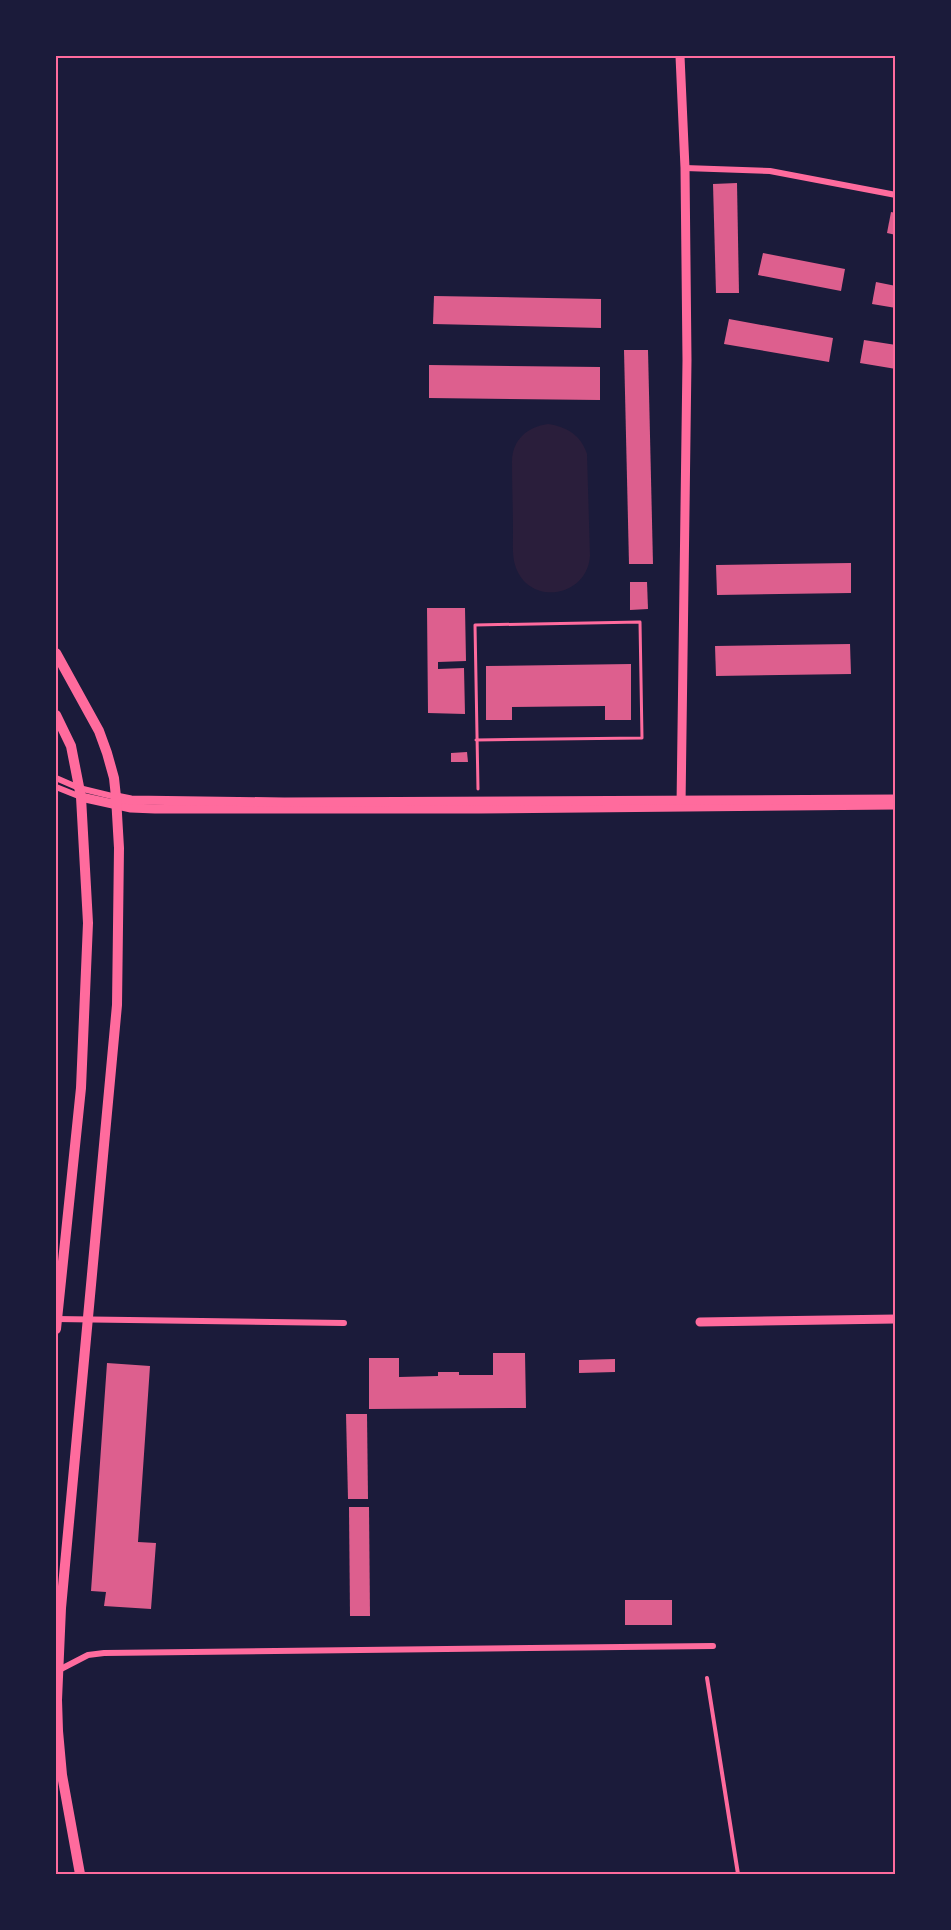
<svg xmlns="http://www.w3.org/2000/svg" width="951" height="1930" viewBox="0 0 951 1930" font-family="Poppins,sans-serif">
	<rect width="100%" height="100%" fill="#1b1b3a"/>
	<path fill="#2a1e3b" d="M 548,424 C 567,427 581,435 587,454 L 590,556 C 587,598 528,607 515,565 C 512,555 513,543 513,532 C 513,509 512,485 512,462 C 512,440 527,427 548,424 Z"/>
	<g fill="#dd5f8e">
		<polygon points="737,183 739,293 716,293 713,184"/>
		<polygon points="891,212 896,213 896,235 887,233"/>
		<polygon points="763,253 845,269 841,291 758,275"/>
		<polygon points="876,282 896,286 896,308 872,304"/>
		<polygon points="434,296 601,299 601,328 433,324"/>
		<polygon points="729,319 833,338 829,362 724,344"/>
		<polygon points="864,340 896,345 896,369 860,363"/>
		<polygon points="624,350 648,350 653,564 629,564"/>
		<polygon points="429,365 600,367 600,400 429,398"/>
		<polygon points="851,563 851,593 717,595 716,565"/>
		<polygon points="630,582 647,582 648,609 630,610"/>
		<polygon points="427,608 465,608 466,661 438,662 438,669 464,668 465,714 428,713"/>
		<polygon points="850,644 851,674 716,676 715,646"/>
		<polygon points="631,664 631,720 605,720 605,706 512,707 512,720 486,720 486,666"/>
		<polygon points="467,752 468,762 451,762 451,753"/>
		<polygon points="493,1353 525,1353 526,1408 369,1409 369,1358 399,1358 399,1377 438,1376 438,1372 459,1372 459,1375 493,1375"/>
		<polygon points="615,1359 615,1372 579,1373 579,1360"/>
		<polygon points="107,1363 150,1366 138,1542 156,1543 151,1609 104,1606 106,1592 91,1591"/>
		<polygon points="346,1414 367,1414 368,1499 348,1499"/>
		<polygon points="349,1507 369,1507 370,1616 350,1616"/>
		<rect x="625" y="1600" width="47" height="25"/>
	</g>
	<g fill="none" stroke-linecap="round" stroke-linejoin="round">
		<polyline stroke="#ff6b9d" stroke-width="3" points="476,740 642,738 640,622 475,625 478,789"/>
		<polyline stroke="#ff6b9d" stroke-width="4" points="707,1678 738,1874"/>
		<g stroke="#ff6b9d" stroke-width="6">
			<polyline points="685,168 770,171 896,195"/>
			<polyline points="56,778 79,788 116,797"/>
			<polyline points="56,787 81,797"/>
			<polyline points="56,1319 344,1323"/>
			<polyline points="59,1670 88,1655 104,1653 713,1646"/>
		</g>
		<g stroke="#ff6b9d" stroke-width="9">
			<polyline points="680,56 685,168 687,360 681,806"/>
			<polyline points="81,797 131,808 155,809 479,809 896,805"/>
			<polyline points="116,797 131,800 284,802 896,799"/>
			<polyline points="700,1322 896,1319"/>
		</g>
		<g stroke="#ff6b9d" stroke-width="10">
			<polyline points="56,653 99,731 107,753 114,778 116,797 119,848 117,1005 61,1608 57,1700 58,1731 62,1775 80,1874"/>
			<polyline points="56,715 71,746 81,797 88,923 81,1088 56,1329"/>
		</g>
	</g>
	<rect width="951" height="1930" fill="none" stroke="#1b1b3a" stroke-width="114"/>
	<rect x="57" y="57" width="837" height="1816" fill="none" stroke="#ff6b9d" stroke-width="2"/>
</svg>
